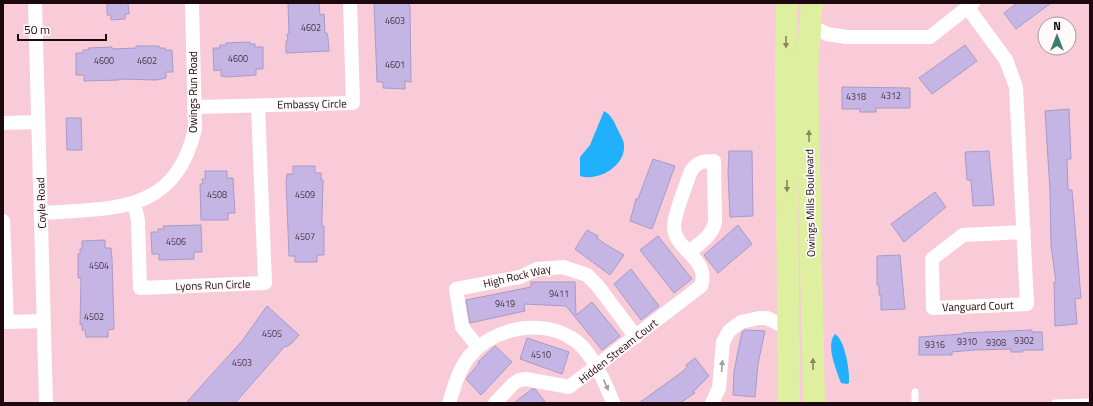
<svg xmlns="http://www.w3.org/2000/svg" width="1093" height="406" viewBox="0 0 1093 406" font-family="'Titillium Web',sans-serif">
	<rect width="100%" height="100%" fill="#f9cbd8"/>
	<g fill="#21b0fb">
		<path d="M 604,111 C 611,115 614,121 617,128 C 619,133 624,140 624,145 C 626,166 598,182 580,176 L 580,157 L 590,145 Z"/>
		<path d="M 835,334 C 845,340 850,371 849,383 L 847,384 L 841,383 C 837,371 825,345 835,334 Z"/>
	</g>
	<g fill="#c4b5e4" stroke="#a89ac7">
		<polygon points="107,3 128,3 129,14 125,14 125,19 111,20 111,15 107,15"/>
		<polygon points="288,3 319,3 320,15 324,14 325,33 327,33 328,38 329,51 286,53 286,41 288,41 287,34 289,34"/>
		<polygon points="374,3 409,3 409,6 410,6 411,82 405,81 405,89 383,88 383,82 377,82"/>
		<polygon points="1017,3 1051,3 1016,29 1004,13"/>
		<polygon points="250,42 250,44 255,44 255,47 263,47 263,69 256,69 256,75 228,77 221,76 221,70 214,71 213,48 220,48 220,45 226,45 226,43"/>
		<polygon points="965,45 977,61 932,94 919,78"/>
		<polygon points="136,46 159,46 159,48 165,48 165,50 172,50 173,72 166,72 166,78 156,80 119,79 119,80 84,81 84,75 76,75 76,53 83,53 83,50 89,50 88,48 112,47 112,49 136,48"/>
		<polygon points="842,87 910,88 910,108 876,108 876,112 860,112 860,109 842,109"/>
		<polygon points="1069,109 1071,159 1067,159 1068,190 1072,190 1081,298 1075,299 1077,324 1055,326 1054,282 1056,282 1051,245 1050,191 1045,111"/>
		<polygon points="66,118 81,118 82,150 67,150"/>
		<polygon points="729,151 752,151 753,216 730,217 728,173"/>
		<polygon points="989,151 994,205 973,206 971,180 967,180 965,152"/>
		<polygon points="653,159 675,166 652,229 630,221 636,199 638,199"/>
		<polygon points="293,166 315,166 315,173 321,173 321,180 323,180 322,220 322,226 324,226 324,255 317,255 317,262 295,262 295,256 289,256 286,181 287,174 293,174"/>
		<polygon points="205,171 227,171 227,178 233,178 235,213 228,213 228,220 201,220 200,184 203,184 202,179 205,179"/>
		<polygon points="935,192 946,207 904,242 891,224"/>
		<polygon points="201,225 202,252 194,252 194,259 159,260 159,254 152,254 151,232 158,232 158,229 164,229 163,226"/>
		<polygon points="738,225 752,244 718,273 704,255"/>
		<polygon points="587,230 598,236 597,238 605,244 624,255 610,275 575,249"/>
		<polygon points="658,236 692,279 674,293 640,250"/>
		<polygon points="105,240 105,248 111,248 112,258 114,329 108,330 108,337 86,337 85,330 82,330 82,324 80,325 81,278 78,278 78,254 80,254 80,249 82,249 82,241"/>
		<polygon points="900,255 905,309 881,310 881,295 879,295 879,285 877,285 877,256"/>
		<polygon points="631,269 659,306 641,320 614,284"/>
		<polygon points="531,282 575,282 576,315 592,302 620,336 602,350 566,306 524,304 525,311 470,323 466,300 531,287"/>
		<polygon points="267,306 299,335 292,343 286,347 285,346 235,403 186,403 242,341"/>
		<polygon points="745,330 765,331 758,364 755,397 733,395 734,372 738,351 742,332"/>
		<polygon points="1032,330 1032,332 1042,332 1043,350 1022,350 1023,352 1011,352 1011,349 974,350 952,352 952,355 919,355 919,337 962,334 962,333"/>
		<polygon points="527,338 569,352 562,374 520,359"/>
		<polygon points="495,346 512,362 481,395 466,379 479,363 478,362"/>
		<polygon points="695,358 709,376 693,392 695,393 680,403 639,403 682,372 687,367 686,365"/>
		<polygon points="532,389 535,389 546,403 514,403"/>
	</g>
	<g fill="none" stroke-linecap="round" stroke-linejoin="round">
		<g stroke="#fff" stroke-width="7">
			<polyline points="915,392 915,403"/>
			<polyline points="1055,403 1090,402"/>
		</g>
		<g stroke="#fff" stroke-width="14">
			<polyline points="35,3 46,403"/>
			<polyline points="968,8 1006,60 1016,87 1027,304 933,308 932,259 963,235 1024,232"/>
			<polyline points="809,25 827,34 847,37 930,37 973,3"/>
			<polyline points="194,107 353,103 350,3"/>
			<polyline points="3,123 38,122"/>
			<polyline points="134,203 138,221 140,288 265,283 258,106"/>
			<path d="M 41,213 C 113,208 175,215 195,129 L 192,3"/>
			<polyline points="3,221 7,322 3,322"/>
			<polyline points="7,322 44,321"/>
			<polyline points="478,347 462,327 456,289 520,277 537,269 563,267 587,275 597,285 636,337"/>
			<path d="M 449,403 C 454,388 458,371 468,358 C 493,327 543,317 576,341 C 592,353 606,384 613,403"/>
			<path d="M 495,403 L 513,384 L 519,380 L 526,379 L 569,387 L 701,286 C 711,259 674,250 674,227 C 674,214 686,185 691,171 C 698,161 703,161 714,161 L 715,222 C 712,236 700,243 689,252"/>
			<polyline points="712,403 719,388 723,342 729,331 741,322 759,318 767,318 787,328"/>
		</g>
		<g stroke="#dfefa0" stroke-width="22">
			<polyline points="787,3 786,71 789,403"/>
			<polyline points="812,3 807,71 814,403"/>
		</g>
	</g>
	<defs><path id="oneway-solid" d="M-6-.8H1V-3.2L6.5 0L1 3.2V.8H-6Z"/></defs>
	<g fill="#87885f">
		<use href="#oneway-solid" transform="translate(786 42) rotate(90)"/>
		<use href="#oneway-solid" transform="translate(809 136) rotate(-91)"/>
		<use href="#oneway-solid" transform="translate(787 186) rotate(90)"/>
		<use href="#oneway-solid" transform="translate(813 364) rotate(-91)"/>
	</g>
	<g fill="#a49d9f">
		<use href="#oneway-solid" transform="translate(722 366) rotate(-86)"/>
		<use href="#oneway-solid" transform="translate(606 385) rotate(66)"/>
	</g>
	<g text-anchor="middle" stroke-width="3.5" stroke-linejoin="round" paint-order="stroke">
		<g font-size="9" fill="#453444">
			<text x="395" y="24">4603</text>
			<text x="311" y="31">4602</text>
			<text x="238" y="62">4600</text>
			<text x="104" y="64">4600</text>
			<text x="147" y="64">4602</text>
			<text x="395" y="68">4601</text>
			<text x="891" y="99">4312</text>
			<text x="856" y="100">4318</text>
			<text x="217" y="198">4508</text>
			<text x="305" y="198">4509</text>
			<text x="305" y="240">4507</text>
			<text x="176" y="245">4506</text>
			<text x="99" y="269">4504</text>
			<text x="559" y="297">9411</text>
			<text x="505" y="307">9419</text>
			<text x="94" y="320">4502</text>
			<text x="272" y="337">4505</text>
			<text x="1024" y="344">9302</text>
			<text x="967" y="345">9310</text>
			<text x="996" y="346">9308</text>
			<text x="935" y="348">9316</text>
			<text x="541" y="358">4510</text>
			<text x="242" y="366">4503</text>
		</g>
		<g font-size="11" fill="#1b090f" stroke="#fff9fa">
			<text transform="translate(193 92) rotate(-90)" y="4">Owings Run Road</text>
			<text transform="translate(312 104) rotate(-1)" y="4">Embassy Circle</text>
			<text transform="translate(41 203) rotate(-92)" y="4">Coyle Road</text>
			<text transform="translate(810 203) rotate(-91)" y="4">Owings Mills Boulevard</text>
			<text transform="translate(517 276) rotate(-13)" y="4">High Rock Way</text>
			<text transform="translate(213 285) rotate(-2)" y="4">Lyons Run Circle</text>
			<text transform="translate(978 306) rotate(-2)" y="4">Vanguard Court</text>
			<text transform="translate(618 351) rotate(-38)" y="4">Hidden Stream Court</text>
		</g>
	</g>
	<rect width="1093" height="406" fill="none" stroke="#1b090f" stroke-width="8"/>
	<g transform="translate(1057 36)"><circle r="19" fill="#fff9fa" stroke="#a4999c"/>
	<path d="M0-3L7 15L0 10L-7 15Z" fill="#397d70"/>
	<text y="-6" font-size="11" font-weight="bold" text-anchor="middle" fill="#1b090f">N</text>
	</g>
	<path d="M18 34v6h88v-6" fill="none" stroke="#1b090f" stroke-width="2"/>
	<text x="24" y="34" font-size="12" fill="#1b090f" stroke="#fff9fa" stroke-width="3" paint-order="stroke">50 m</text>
</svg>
